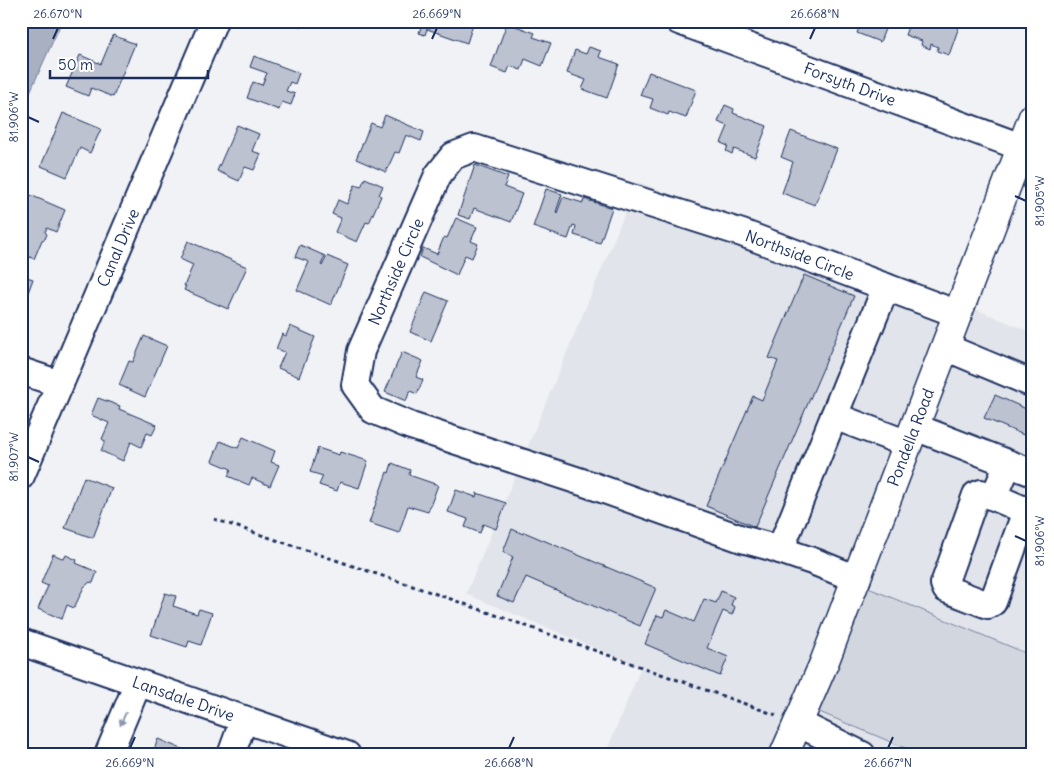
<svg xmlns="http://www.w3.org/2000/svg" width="1054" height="776" viewBox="0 0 1054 776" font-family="Delius,sans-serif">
	<rect width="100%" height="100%" fill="#f1f2f5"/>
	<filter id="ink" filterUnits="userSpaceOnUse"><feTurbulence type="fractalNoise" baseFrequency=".02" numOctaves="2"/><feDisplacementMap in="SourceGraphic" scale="10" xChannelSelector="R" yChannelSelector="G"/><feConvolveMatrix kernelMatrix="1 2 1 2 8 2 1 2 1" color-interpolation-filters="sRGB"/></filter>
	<g filter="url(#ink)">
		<g fill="#e1e4ea">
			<polygon points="638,182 950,299 813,659 771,755 605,755 641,667 466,594"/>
			<polygon points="973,308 1033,333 1033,656 866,587"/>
			<polygon points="817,711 922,755 797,755"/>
		</g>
		<polygon fill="#d2d6df" stroke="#76829e" points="866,587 1033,656 1033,755 922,755 817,711"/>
		<polygon fill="#a8b0c2" stroke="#707c9a" points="21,21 62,21 21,112"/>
		<g fill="#bcc2d0" stroke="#1b2f5e">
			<polygon points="299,21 354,21 355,23 299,26"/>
			<polygon points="423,21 474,21 467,43 427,29 425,35 419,33"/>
			<polygon points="859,21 888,21 880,42 857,33 861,22"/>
			<polygon points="910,21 961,21 949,55 937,51 938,47 931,44 930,49 921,45 922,41 905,35"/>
			<polygon points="507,23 535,33 533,37 551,43 542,66 525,59 521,70 510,66 507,73 491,67"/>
			<polygon points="113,35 135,44 113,97 91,88 88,96 66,87 80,55 101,64"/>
			<polygon points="589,47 601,51 599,57 619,64 607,98 582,89 586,80 567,73 575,50 586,54"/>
			<polygon points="254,56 299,73 295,84 290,82 286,91 295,94 291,105 282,102 279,110 247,98 253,82 262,85 267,73 250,67"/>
			<polygon points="649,72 696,90 686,118 669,112 668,115 650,108 653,99 640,95"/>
			<polygon points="725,105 734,109 733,113 767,126 755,157 734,149 732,154 726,151 728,146 721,143 728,126 718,122"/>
			<polygon points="63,113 101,129 90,153 80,148 67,177 41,166"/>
			<polygon points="385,115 424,132 421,141 406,135 399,153 395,152 386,172 356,159 371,123 380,127"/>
			<polygon points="237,125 259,134 252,151 261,154 254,170 245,167 239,181 217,171"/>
			<polygon points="791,131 837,149 815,205 782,193 793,162 781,157"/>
			<polygon points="475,165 508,177 504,187 522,194 511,222 474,208 470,219 458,215"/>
			<polygon points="365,178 383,186 379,195 381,196 369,223 366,222 357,242 335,232 341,218 332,214 338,200 347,204 355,185 361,187"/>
			<polygon points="546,189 562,194 556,212 557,213 563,197 583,203 584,199 612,208 600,243 574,235 576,226 573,225 568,239 533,227"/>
			<polygon points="21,191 65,210 56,232 47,228 45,232 47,234 45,239 42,240 34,259 21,253"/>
			<polygon points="456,218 477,227 471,241 478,244 472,258 465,255 457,275 420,257 423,248 437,254 444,237 447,238"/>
			<polygon points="188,241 247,267 228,309 184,290 186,286 184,286 193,265 180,259"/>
			<polygon points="300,245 325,256 321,265 322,266 327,256 348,265 331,305 297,290 309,262 295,257"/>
			<polygon points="21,275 33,279 26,298 21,297"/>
			<polygon points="804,275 854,296 755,527 706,506 753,396 762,400 778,361 769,358"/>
			<polygon points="426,292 448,301 431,341 410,332"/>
			<polygon points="290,326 315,337 299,377 278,368 285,352 276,349 282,334 286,336"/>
			<polygon points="144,336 167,346 145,397 119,385 129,361 133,362"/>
			<polygon points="402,352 423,361 416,377 423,380 417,394 410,391 406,401 385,392"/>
			<polygon points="995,395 1033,412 1033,439 984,418"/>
			<polygon points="98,398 120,406 119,409 157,425 152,435 147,433 141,447 131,442 123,461 101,451 105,441 102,439 109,423 91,415"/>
			<polygon points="243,437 275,451 271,462 279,465 270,486 252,478 249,485 228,476 231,469 212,461 220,441 238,448"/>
			<polygon points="318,448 339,455 340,452 368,461 359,488 340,482 337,491 319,485 323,476 310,472"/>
			<polygon points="392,463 410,470 409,475 438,485 428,512 408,506 399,533 369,523 387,472 389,473"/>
			<polygon points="84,477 112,488 93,538 65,528"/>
			<polygon points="456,490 476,497 477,493 506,503 496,529 483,524 480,533 465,527 468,519 448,512"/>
			<polygon points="512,529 523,534 524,532 656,588 640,626 526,577 514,603 497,596 513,557 503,552"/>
			<polygon points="53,554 64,559 66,555 77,560 76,563 97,572 93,583 90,582 84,587 74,608 67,605 62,619 38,609 48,586 41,583"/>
			<polygon points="721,591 734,597 731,605 735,607 732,615 723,611 707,648 728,657 720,676 645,644 657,615 663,617 666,610 694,622 704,599 716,603"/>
			<polygon points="165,593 176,596 173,606 197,614 199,609 212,613 201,645 189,641 187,647 151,635"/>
			<polygon points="158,739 196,755 152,755"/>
		</g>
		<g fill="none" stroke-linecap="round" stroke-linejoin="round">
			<g stroke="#1b2f5e" stroke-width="30">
				<g id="minor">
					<path id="s1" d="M 679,21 L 1021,147"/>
					<polyline points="945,347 1033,384"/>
					<polyline points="21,371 60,384"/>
					<polyline points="834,416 908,444"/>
					<polyline points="915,427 1033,473"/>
					<path id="s2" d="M 21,476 L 214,21"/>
					<polyline points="994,497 1022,509 1025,514 993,602 988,605 946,589 944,584 976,495 981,493 994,497 1008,464"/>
					<polyline points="780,550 886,287"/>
					<path id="s3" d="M 857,579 L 815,562 L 771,547 L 742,539 L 585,483 L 411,426 L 373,410 L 355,385 L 361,351 L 438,175 L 453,156 L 474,148 L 742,233 L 958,314"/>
					<path id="s4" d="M 21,642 L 347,755"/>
					<polyline points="798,723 862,755"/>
					<polyline points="108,755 138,683"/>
					<polyline points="231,755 244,719"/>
				</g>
			</g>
			<g stroke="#1b2f5e" stroke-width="31">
				<g id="major">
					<path id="s5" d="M 784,755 L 824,663 L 1033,117"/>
				</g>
			</g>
			<polyline stroke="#1b2f5e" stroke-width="3" stroke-dasharray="4 4" stroke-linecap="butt" points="214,519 445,597 776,715"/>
			<use href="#minor" stroke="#fff" stroke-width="26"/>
			<use href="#major" stroke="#fff" stroke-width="28"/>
		</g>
		<defs><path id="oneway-solid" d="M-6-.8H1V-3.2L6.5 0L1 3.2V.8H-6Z" transform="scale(1.25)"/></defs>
		<use fill="#8d97ae" href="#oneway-solid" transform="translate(123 719) rotate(113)"/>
	</g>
	<path fill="none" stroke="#1b2f5e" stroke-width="2" d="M 53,39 L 58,28M 432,39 L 437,28M 810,39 L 815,28M 28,117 L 39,122M 1015,196 L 1026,201M 28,457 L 39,462M 1015,536 L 1026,541M 130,748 L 135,737M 509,748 L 514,737M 888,748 L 893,737"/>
	<g text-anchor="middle" stroke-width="4.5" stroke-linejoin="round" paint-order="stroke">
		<g font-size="16" fill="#1b2f5e" stroke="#fff">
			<text dy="6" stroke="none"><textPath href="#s1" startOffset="182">Forsyth Drive</textPath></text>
			<text dy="6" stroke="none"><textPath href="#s2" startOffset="248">Canal Drive</textPath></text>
			<text dy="6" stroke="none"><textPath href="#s3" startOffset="1160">Northside Circle</textPath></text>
			<text dy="6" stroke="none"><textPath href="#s3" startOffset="665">Northside Circle</textPath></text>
			<text dy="6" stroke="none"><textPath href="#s5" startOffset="342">Pondella Road</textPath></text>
			<text dy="6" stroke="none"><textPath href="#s4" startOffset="172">Lansdale Drive</textPath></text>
		</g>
	</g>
	<rect width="1054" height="776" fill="none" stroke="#fff" stroke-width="55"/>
	<path d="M50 70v8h158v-8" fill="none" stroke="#1b2f5e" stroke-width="2.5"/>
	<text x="58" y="70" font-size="15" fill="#1b2f5e" stroke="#ffffff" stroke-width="4" paint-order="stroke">50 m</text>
	<rect x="28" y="28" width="998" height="720" fill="none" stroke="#1b2f5e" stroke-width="2"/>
	<g font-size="12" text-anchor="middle" fill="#1b2f5e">
		<text x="58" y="18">26.670°N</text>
		<text x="437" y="18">26.669°N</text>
		<text x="815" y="18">26.668°N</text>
		<text transform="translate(14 117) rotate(-90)" y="4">81.906°W</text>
		<text transform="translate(1040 201) rotate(-90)" y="4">81.905°W</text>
		<text transform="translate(14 457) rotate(-90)" y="4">81.907°W</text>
		<text transform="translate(1040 541) rotate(-90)" y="4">81.906°W</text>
		<text x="130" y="767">26.669°N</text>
		<text x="509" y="767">26.668°N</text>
		<text x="888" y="767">26.667°N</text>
	</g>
</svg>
